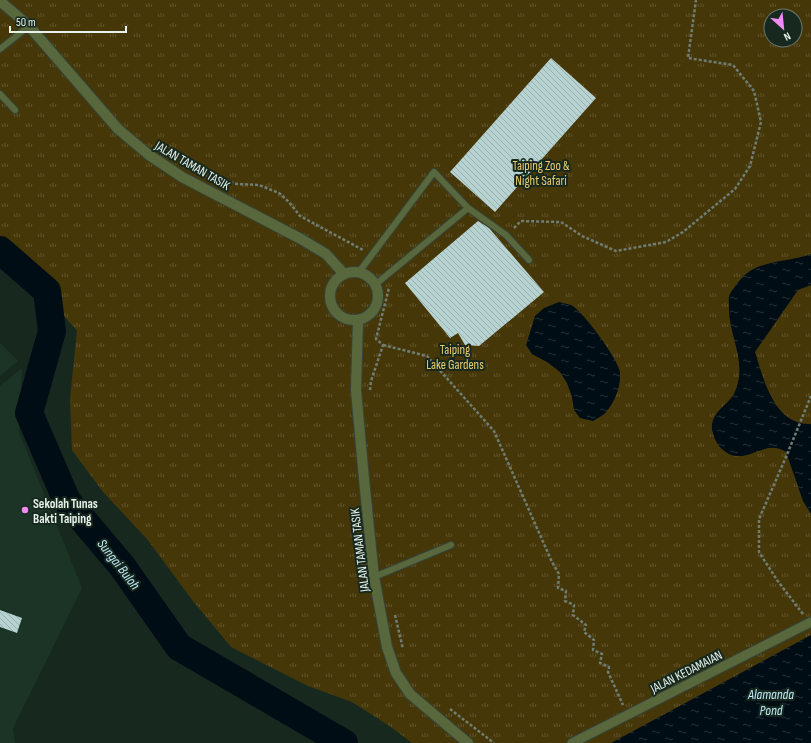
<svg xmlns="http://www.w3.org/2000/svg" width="811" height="743" viewBox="0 0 811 743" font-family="'Sofia Sans Condensed',sans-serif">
	<defs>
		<pattern id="grass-tufts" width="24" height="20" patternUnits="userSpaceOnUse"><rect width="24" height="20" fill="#463709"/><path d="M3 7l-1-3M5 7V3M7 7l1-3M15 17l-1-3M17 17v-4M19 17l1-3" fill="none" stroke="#61542d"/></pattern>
		<pattern id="water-ripples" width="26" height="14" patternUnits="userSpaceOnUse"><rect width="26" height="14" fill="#000d15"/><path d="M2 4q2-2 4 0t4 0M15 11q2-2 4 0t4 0" fill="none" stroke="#253137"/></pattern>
		<pattern id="building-back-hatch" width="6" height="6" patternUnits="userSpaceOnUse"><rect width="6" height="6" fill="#b6d3d1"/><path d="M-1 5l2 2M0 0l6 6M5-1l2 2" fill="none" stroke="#9ab0ae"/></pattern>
	</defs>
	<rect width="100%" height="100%" fill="#17291f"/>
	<g fill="#1b3426">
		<polygon points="0,343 18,361 0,376"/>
		<polygon points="22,368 19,432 82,588 13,728 15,743 0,743 0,386"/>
	</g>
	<path fill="url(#grass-tufts)" fill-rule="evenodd" d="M 0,0 L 811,0 L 811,743 L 412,743 L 391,727 L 352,702 L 308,686 L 231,647 L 193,601 L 147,539 L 103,492 L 72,450 L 70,399 L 77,331 L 0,241 ZM 771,16 L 795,16 L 795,40 L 771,40 Z"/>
	<g fill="url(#water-ripples)">
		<path d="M 811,254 L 811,285 L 798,290 L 755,352 C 764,380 774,425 811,424 L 811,514 L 803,501 L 786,452 C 762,436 743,473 719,446 C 715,441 713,435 712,429 C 711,414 724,407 732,397 C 736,391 738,384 739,377 C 742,353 728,330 729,306 C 729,302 728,297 730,294 C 733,289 737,283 741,279 C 758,259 788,263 811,254 Z"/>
		<path d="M 559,302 C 563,303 567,304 571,305 C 583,311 618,359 620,372 C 621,386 615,402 606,412 C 603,416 597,418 593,421 L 580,418 L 574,410 L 572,397 L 567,383 L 560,372 L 547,362 L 532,354 L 526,345 L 535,316 L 544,308 Z"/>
		<polygon points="811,635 811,743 611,743"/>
	</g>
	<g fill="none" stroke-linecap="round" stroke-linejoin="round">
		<polyline stroke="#000d15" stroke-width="28" points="0,250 47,291 52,331 29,413 67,501 122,566 179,647 344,743"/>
	</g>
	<g fill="url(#building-back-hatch)">
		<polygon points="551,58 596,98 495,212 450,172"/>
		<polygon points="478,221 489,228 544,292 479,346 465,345 458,333 450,338 405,283"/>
		<polygon points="0,610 22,618 17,633 0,627"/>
	</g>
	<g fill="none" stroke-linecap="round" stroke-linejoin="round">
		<g stroke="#34453b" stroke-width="8">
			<g id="service">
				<polyline points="0,49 29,26"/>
				<polyline points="0,94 15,110"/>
				<polyline points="359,272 434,172 468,208"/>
				<polyline points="376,284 468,208 506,235 529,260"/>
				<polyline points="374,577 451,545"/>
			</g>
		</g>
		<g stroke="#34453b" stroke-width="11">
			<polyline id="pedestrian" points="572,743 811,622"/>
		</g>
		<g stroke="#34453b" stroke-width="12">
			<g id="tertiary">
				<polyline points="0,1 29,26 118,129 149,155 182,177 301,239 326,254 344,274"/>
				<circle cx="354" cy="296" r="24"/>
				<polyline points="358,321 356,390 364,479 374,577 387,647 396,673 410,694 468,743"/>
			</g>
		</g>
		<g stroke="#6e7e75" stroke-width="2.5" stroke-dasharray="3 2" stroke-linecap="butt">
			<polyline points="211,177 237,184 259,185 279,193 289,202 300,216 363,250"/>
			<polyline points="514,228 521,221 561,222 582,236 616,251 666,242 683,232 735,189 750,166 761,122 754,91 733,65 688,58 696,0"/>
			<polyline points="383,345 427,356 494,431 552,562 559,574 558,588 566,591 565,601 574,605 573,615 586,625 584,632 594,640 593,650 602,654 600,663 609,667 608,672 623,705"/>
			<polyline points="370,390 371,381 383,345 376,339 389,288"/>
			<polyline points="803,614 777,580 759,552 759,519 786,457 811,396"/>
			<polyline points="395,615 403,649"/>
			<polyline points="450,709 494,743"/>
		</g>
		<use href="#service" stroke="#59683c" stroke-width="6"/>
		<use href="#pedestrian" stroke="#59683c" stroke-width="9"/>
		<use href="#tertiary" stroke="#59683c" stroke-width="10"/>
	</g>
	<circle fill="#f08bf5" stroke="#17291f" stroke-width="1.5" cx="25" cy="510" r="4"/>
	<g text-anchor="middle" stroke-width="4" stroke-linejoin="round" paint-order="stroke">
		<g font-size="13" fill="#e6f2ea" stroke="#17291f">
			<text transform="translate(193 165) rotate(30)" y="5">JALAN TAMAN TASIK</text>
			<text transform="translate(359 550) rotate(-97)" y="5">JALAN TAMAN TASIK</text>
			<text transform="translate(686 671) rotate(-27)" y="5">JALAN KEDAMAIAN</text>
		</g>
		<g font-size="13" fill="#eccc6e" stroke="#17291f">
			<text x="541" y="170">Taiping Zoo &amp;<tspan x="541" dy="15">Night Safari</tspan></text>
			<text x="455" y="354">Taiping<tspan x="455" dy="15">Lake Gardens</tspan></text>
		</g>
		<g font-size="13" font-weight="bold" fill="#e6f2ea" stroke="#17291f" text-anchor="start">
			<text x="33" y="508">Sekolah Tunas<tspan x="33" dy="15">Bakti Taiping</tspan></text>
		</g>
		<g font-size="14" font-style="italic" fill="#c1eafa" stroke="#17291f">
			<text transform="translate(119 564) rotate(52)" y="5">Sungai Buloh</text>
			<text x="771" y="699">Alamanda<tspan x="771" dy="16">Pond</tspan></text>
		</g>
	</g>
	<g transform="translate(783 28) rotate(153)"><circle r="19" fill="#17291f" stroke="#6a7970"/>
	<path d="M0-3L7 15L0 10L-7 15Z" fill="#f08bf5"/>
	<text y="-6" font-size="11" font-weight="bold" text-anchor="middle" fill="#e6f2ea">N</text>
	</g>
	<path d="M10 26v6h116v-6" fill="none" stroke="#e6f2ea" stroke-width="2"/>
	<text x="16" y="26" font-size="12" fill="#e6f2ea" stroke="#17291f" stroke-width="3" paint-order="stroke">50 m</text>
</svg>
